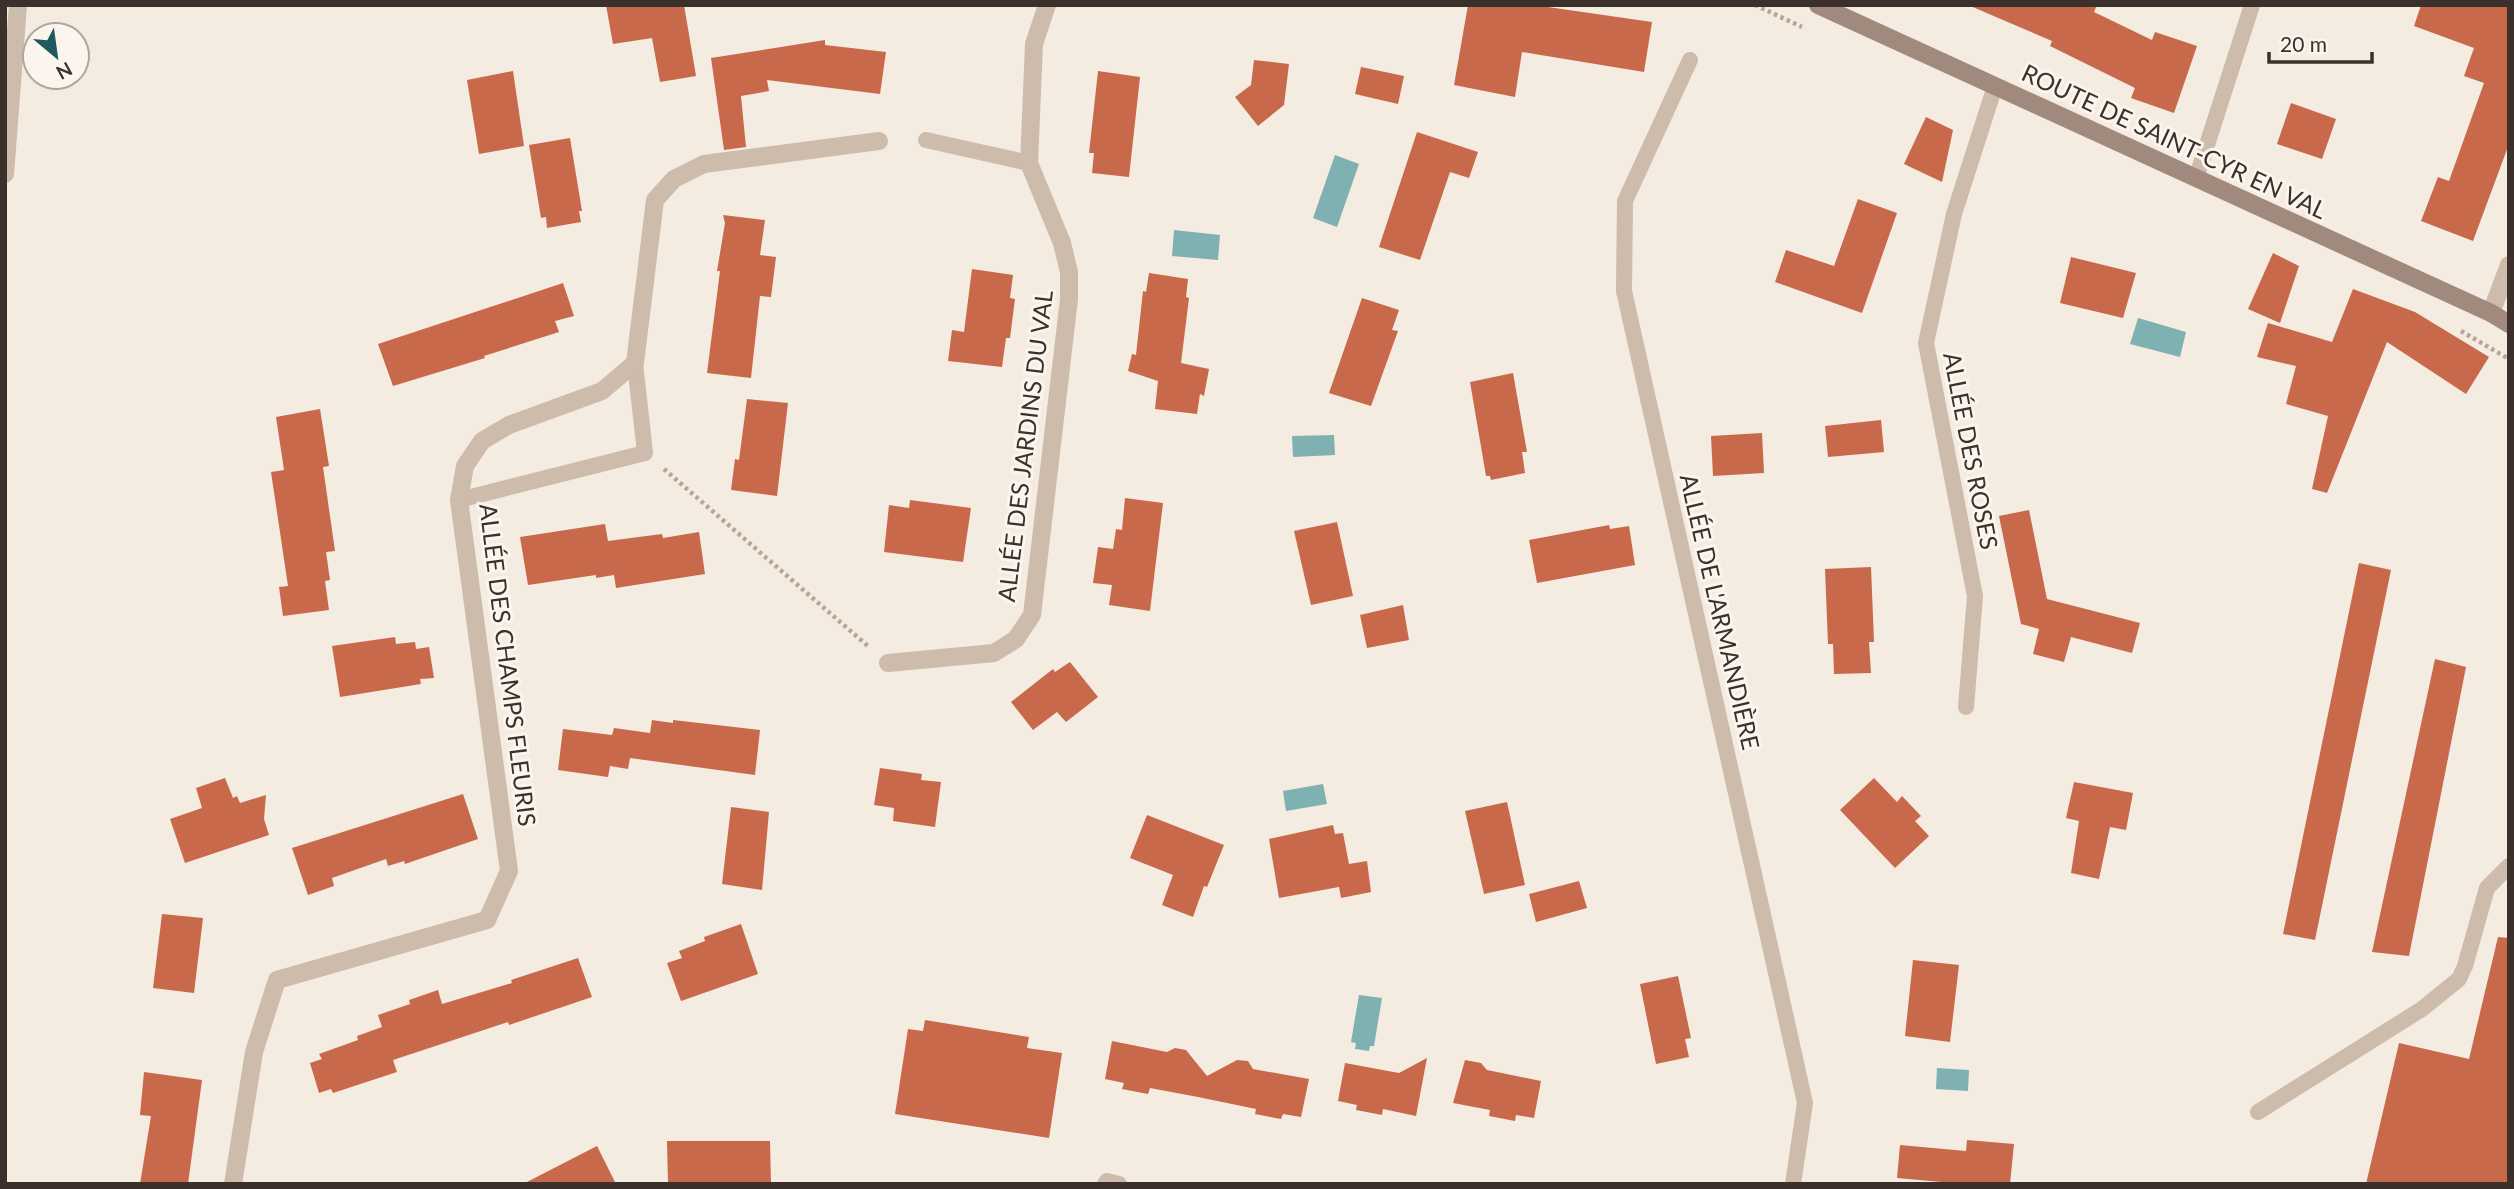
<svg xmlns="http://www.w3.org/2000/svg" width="2514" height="1189" viewBox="0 0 2514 1189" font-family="Lato,sans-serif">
	<rect width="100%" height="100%" fill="#f4ebe1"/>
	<g fill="#7fb0b2">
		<polygon points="1335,155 1359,164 1337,227 1313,218"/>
		<polygon points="1174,230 1220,235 1218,260 1172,256"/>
		<polygon points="2138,318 2186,332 2180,357 2130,344"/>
		<polygon points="1334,435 1335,455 1293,457 1292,436"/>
		<polygon points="1323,784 1327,804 1286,811 1283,791"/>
		<polygon points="1359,995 1382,998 1374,1046 1370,1046 1369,1051 1355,1049 1356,1043 1351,1042"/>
		<polygon points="1937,1068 1969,1070 1968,1091 1936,1089"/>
	</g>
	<g fill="#c8694b">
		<polygon points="606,5 684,5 696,76 660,82 652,38 613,44"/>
		<polygon points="1468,5 1534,5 1652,22 1644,72 1522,52 1515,97 1454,85"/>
		<polygon points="1968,5 2097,5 2094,12 2152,40 2155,32 2197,46 2174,113 2131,98 2135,88 2050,46 2052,41"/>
		<polygon points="2421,5 2509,5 2509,144 2473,241 2421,221 2438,177 2449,181 2484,83 2464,76 2474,48 2414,26"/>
		<polygon points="825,40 825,45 886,52 880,94 767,80 769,91 741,96 746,147 724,150 711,58"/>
		<polygon points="1254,60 1289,64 1284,105 1258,126 1235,97 1251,85"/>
		<polygon points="1361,67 1404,76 1398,104 1355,94"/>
		<polygon points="513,71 524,146 479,154 467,80"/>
		<polygon points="1098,71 1140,77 1129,177 1092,173 1094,153 1089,153"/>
		<polygon points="2291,103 2336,119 2322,159 2277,144"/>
		<polygon points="1926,117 1953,130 1942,182 1904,164"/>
		<polygon points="1417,132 1478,152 1469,178 1450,172 1420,260 1379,247"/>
		<polygon points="570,138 582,211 579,211 581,222 547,228 546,217 541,218 529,145"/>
		<polygon points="1858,199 1897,213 1862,313 1775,282 1786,250 1834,266"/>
		<polygon points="723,215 765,220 760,255 776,257 771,297 760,296 751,378 707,373 720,271 717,271 725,223"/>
		<polygon points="2273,253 2299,266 2280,323 2248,309"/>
		<polygon points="2071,257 2136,273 2123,318 2060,303"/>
		<polygon points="972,269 1013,275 1010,298 1015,299 1010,338 1006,338 1002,367 948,361 952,330 964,332"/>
		<polygon points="1149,273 1188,279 1186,297 1189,298 1181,363 1209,369 1204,396 1200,394 1197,414 1155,409 1158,381 1128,371 1132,354 1136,355 1143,291 1146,292"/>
		<polygon points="563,283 574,316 555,321 559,332 484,356 485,358 393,386 378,344"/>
		<polygon points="2353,289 2415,312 2489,357 2466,394 2387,342 2327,493 2312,489 2328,416 2286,404 2296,366 2257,357 2268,323 2332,342"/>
		<polygon points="1362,298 1399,310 1392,330 1398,331 1371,406 1329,393"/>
		<polygon points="1513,373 1527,452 1522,452 1525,473 1491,480 1490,476 1486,476 1470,382"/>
		<polygon points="747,399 788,403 777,496 731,490 735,459 739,460"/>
		<polygon points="320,409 329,466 323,467 335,551 326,552 330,580 325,581 329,610 283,616 279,587 288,586 271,472 284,470 276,417"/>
		<polygon points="1881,420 1884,452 1828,457 1825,426"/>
		<polygon points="1762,433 1764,473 1713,476 1711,436"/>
		<polygon points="1125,498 1163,503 1150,611 1109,605 1112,585 1093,583 1098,547 1113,549 1116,529 1122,530"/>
		<polygon points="910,500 971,508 963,562 884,552 889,505 909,508"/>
		<polygon points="2029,510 2047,599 2140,623 2132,653 2071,637 2064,662 2033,654 2039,629 2021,624 1999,516"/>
		<polygon points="1337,522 1353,596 1311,605 1294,531"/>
		<polygon points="605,524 608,541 662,534 663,538 699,532 705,574 616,588 614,575 596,578 596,575 528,585 520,537"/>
		<polygon points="1609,525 1610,529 1629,526 1635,565 1537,583 1529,540"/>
		<polygon points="2359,563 2391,570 2315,940 2283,934"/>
		<polygon points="1871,567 1874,642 1869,642 1871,673 1834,674 1833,644 1828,644 1825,569"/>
		<polygon points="1403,605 1409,640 1367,648 1360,615"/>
		<polygon points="395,637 396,644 415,642 416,649 429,647 434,678 420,679 421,684 340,697 332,646"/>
		<polygon points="2435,659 2466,667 2409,956 2372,952"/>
		<polygon points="1070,662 1098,697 1066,722 1057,712 1033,730 1011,702 1053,669 1055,672"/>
		<polygon points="652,720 673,723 673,720 760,730 755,775 630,758 628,769 610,766 608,777 558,770 563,729 612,735 614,728 650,733"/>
		<polygon points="880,768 922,774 921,780 941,782 935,827 893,821 894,808 874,805"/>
		<polygon points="225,778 233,798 237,796 240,803 266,795 264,819 269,835 185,863 170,819 202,808 196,788"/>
		<polygon points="1874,778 1897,802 1902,796 1921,816 1915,821 1929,836 1895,868 1840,810"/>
		<polygon points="2074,782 2133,793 2126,830 2110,827 2099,879 2071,873 2079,821 2066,818"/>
		<polygon points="463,794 478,839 405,864 404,861 388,866 386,859 332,878 334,886 308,895 292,848"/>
		<polygon points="1507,802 1525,885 1484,894 1465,811"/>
		<polygon points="731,807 769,812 762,890 722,884"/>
		<polygon points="1147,815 1224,845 1207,887 1204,886 1193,917 1162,905 1173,875 1130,858"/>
		<polygon points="1333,825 1335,834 1343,833 1349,864 1367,861 1371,892 1341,898 1339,887 1279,898 1269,839"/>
		<polygon points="1579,881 1587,908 1536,922 1529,894"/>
		<polygon points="162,914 203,918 194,993 153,988"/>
		<polygon points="741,924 758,974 681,1001 667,963 682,958 679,951 705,941 704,937"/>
		<polygon points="2498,937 2509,938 2509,1184 2366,1184 2399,1043 2469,1059"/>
		<polygon points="578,958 592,997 509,1025 508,1022 393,1060 397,1072 333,1093 331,1089 319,1093 310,1063 322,1059 319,1054 358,1040 357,1036 382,1027 378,1015 410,1004 409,1000 438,990 442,1004 512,983 511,980"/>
		<polygon points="1913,960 1959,965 1950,1042 1905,1036"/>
		<polygon points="1678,976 1691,1038 1685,1039 1689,1057 1656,1064 1640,984"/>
		<polygon points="925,1020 1029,1037 1027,1048 1062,1053 1049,1138 895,1114 908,1029 923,1031"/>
		<polygon points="1112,1041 1167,1052 1175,1048 1186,1050 1207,1076 1237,1060 1248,1061 1253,1069 1309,1079 1301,1117 1283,1114 1281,1119 1255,1114 1256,1109 1198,1097 1150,1088 1148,1094 1122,1089 1124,1083 1105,1079"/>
		<polygon points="1427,1058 1416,1116 1383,1109 1382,1115 1356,1110 1357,1105 1338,1101 1345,1063 1399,1073"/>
		<polygon points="1465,1060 1481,1063 1487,1070 1541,1081 1534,1118 1516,1115 1515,1121 1489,1116 1490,1110 1453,1103"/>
		<polygon points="144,1072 202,1080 188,1184 140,1184 151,1116 140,1115"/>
		<polygon points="1967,1140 2014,1144 2010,1184 1964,1184 1897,1178 1900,1145 1966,1151"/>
		<polygon points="667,1141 770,1141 771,1184 668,1184"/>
		<polygon points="597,1146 616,1184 523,1184"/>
	</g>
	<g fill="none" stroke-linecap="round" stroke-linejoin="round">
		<g stroke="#b9a596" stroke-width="4.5" stroke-dasharray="3.5 3.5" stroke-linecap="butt">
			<polyline points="1755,5 1802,27"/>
			<polyline points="2461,331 2509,359"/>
			<polyline points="664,469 869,647"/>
		</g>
		<g stroke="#cdbbac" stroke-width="16">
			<polyline points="1690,60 1625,201 1624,291 1805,1103 1793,1184"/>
			<polyline points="926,140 1029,163"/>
			<polyline points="2196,179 2252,5"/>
			<polyline points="459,500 645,453 635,363"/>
			<polyline points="1966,707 1975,596 1926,343 1954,214 1995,86"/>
			<polyline points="2258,1112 2422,1009 2459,979 2465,966 2487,888 2509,866"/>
			<polyline points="1105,1184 1107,1181 1119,1184"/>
		</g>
		<g stroke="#cdbbac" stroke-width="18">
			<polyline points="5,174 18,5"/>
			<polyline points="2491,313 2509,265"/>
			<polyline points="888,663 994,653 1016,639 1032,615 1069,299 1069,272 1062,243 1029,163 1034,44 1047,5"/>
			<polyline points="233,1184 254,1052 277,980 487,920 509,871 459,500 465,466 482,441 509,425 602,391 635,363 655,200 674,179 704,164 879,141"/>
		</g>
		<polyline stroke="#a18a7d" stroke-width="18" points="1818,5 2491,313 2509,324"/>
	</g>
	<g text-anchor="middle" stroke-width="6" stroke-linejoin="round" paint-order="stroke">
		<g font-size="24" fill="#3b302b" stroke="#fbf5ee">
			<text transform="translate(2174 142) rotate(25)" y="8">ROUTE DE SAINT-CYR EN VAL</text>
			<text transform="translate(1026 446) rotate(-83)" y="8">ALLÉE DES JARDINS DU VAL</text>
			<text transform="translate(1970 451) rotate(79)" y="8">ALLÉE DES ROSES</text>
			<text transform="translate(1719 612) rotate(77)" y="8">ALLÉE DE L'ARMANDIÈRE</text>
			<text transform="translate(507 665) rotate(83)" y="8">ALLÉE DES CHAMPS FLEURIS</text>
		</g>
	</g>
	<rect width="2514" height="1189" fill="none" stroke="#3b302b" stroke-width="14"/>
	<g transform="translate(56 56) rotate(151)"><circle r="33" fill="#fbf5ee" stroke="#aea6a0" stroke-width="2"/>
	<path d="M0-5L12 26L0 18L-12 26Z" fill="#1f5a5e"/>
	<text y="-10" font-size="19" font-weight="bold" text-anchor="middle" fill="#3b302b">N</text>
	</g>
	<path d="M2269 52v10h103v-10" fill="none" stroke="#3b302b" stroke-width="3.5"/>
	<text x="2280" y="52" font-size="21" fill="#3b302b" stroke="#fbf5ee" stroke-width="5" paint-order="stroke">20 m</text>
</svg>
